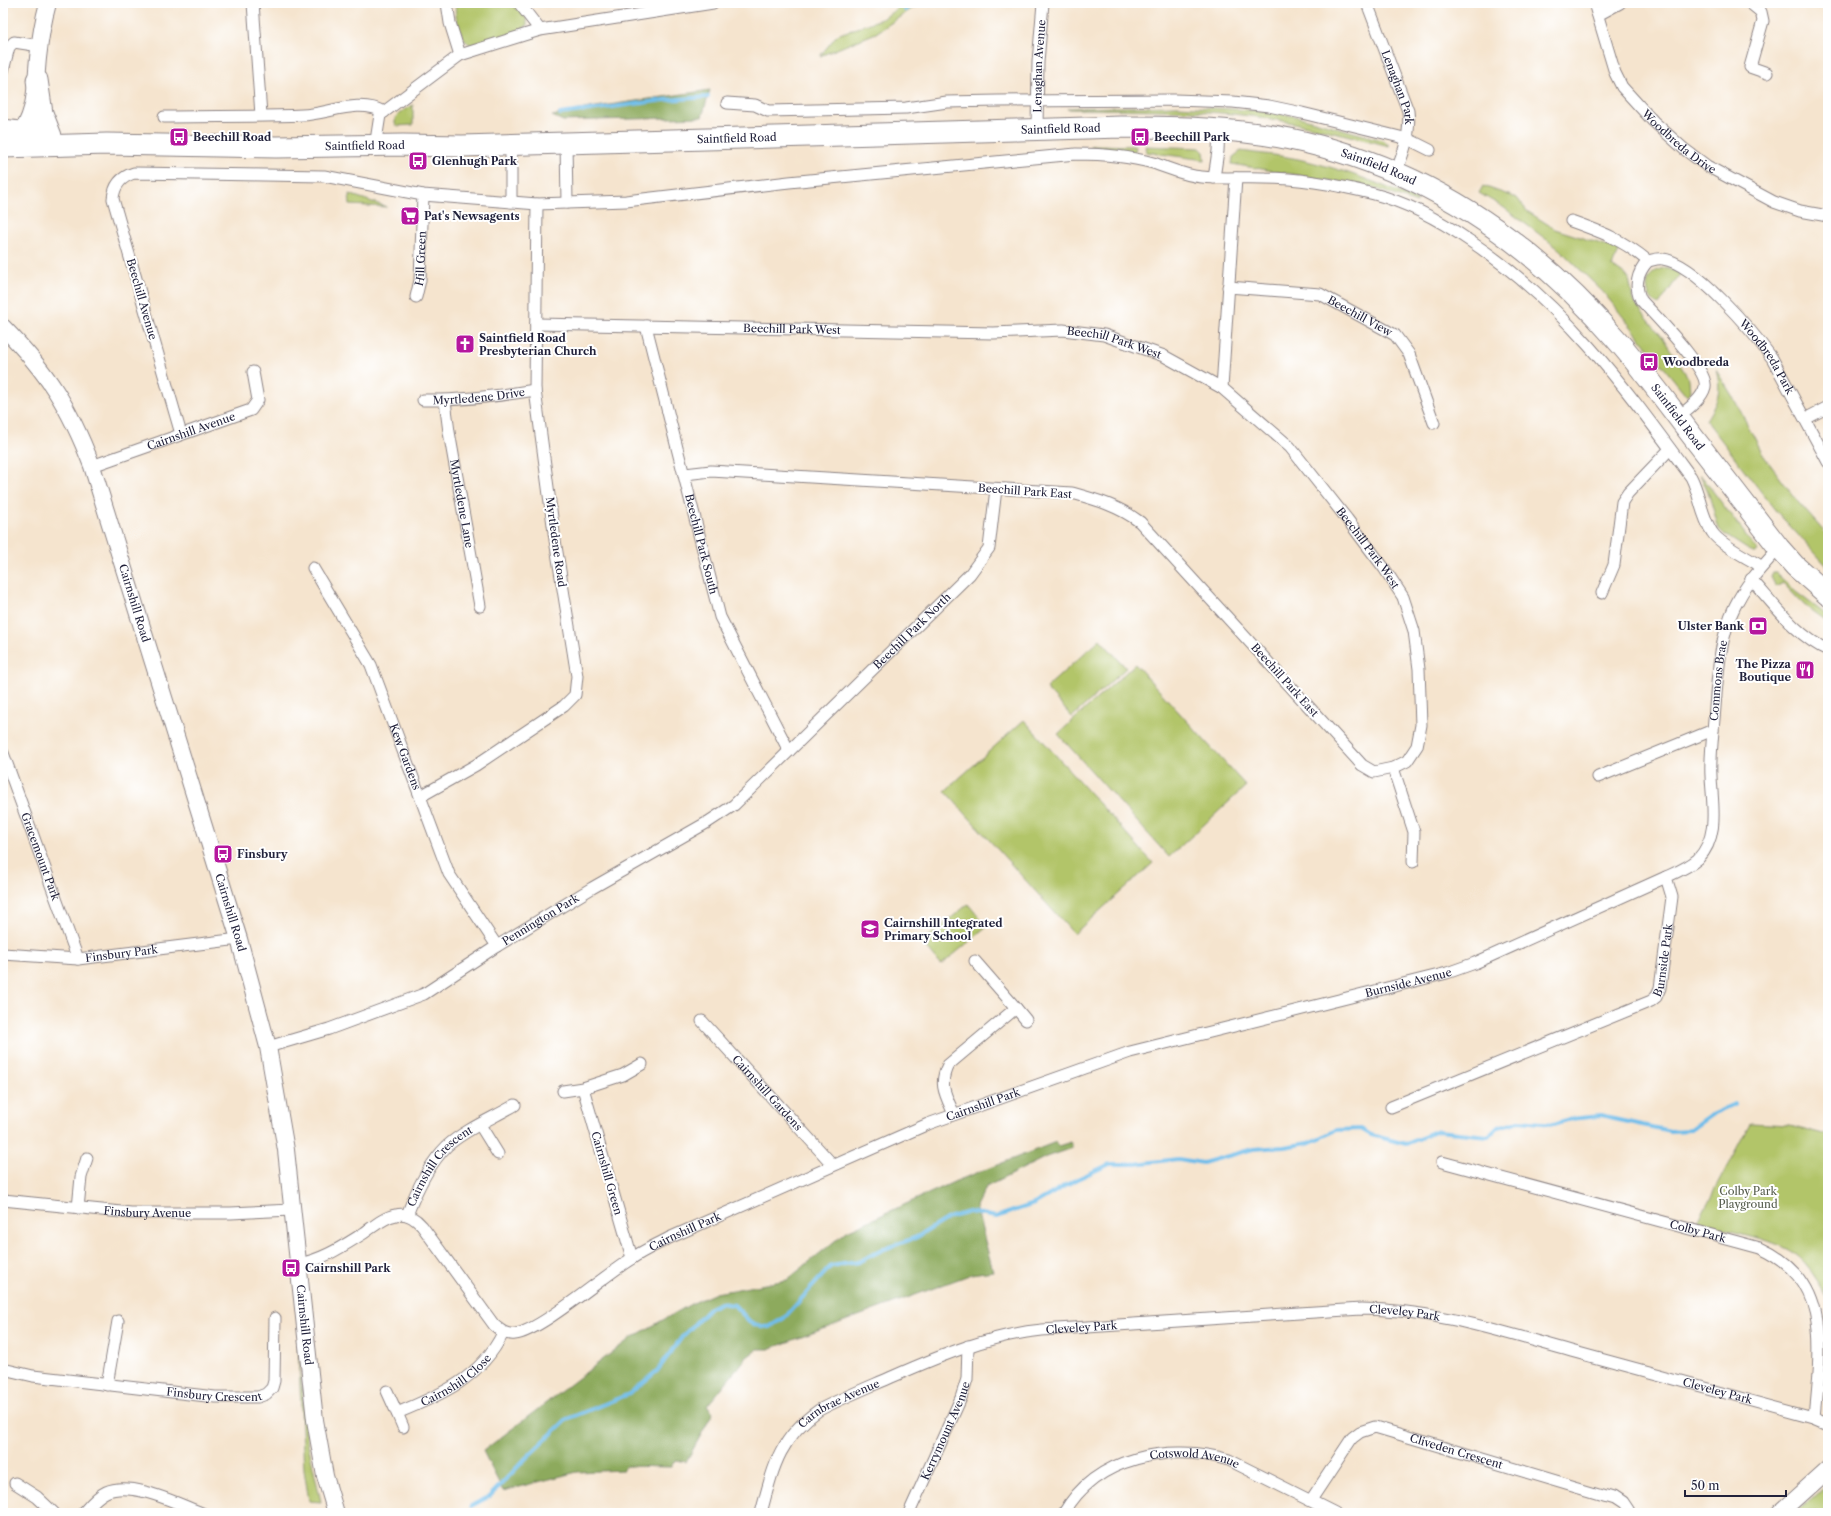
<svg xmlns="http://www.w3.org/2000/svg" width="1831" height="1516" viewBox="0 0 1831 1516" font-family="'Libre Caslon Text',serif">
	<rect width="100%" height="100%" fill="#fff"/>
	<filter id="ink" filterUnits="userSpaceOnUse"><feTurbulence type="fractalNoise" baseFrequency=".025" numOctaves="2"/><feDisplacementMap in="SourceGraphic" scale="8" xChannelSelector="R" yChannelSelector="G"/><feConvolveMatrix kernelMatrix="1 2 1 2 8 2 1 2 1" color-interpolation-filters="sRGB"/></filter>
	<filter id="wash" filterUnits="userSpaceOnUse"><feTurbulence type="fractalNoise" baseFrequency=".012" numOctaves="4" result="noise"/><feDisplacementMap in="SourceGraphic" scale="16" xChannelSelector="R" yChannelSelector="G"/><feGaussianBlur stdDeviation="0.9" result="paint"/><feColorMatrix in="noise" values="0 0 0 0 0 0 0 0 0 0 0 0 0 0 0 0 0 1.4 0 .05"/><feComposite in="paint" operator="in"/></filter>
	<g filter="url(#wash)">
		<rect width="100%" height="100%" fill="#f5e4ce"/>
		<g fill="#b2c569" stroke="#6a7452">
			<path d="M 456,3 C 468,3 504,0 513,3 C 521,5 528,18 527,25 C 522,32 510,34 502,37 C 483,45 469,55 460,30 C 457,21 454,13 456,3 Z"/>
			<polygon points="904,3 915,3 916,6 876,33 820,56 837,35 884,18"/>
			<path d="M 413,105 L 413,125 L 396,126 C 391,115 405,110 413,105 Z"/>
			<path d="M 1177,106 L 1265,111 L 1300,117 L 1385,141 L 1389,146 C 1346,135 1302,123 1258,117 C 1195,108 1131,110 1067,109 L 1070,108 Z"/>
			<polygon points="1093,145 1136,146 1135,152 1090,146"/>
			<polygon points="1145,146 1200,148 1204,152 1205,160 1146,152"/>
			<path d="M 1241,151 C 1260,154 1280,155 1298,159 C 1340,168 1378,183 1417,200 L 1417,203 L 1374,188 L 1232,164 L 1233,157 Z"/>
			<polygon points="1483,186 1517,198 1527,211 1555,229 1620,250 1612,266 1629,278 1633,301 1663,338 1689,379 1690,393 1687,396 1603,292 1559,249 1503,207 1479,193"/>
			<polygon points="349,194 387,207 350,205"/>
			<path d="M 1664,268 L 1675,271 L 1680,274 L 1659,305 C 1641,295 1644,272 1664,268 Z"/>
			<path d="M 1716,370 L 1733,397 L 1764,456 L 1798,502 L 1828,536 L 1828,567 L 1775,510 L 1706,420 C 1718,401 1722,392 1716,370 Z"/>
			<polygon points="1700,474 1754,546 1758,550 1756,553 1753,553 1724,534 1719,529 1709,495"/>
			<polygon points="1773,573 1776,573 1796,592 1828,616 1828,623 1804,605 1783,583 1776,587 1771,577"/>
			<polygon points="1100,639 1126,668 1072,717 1046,688"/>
			<polygon points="1135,664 1246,786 1169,857 1058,734"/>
			<polygon points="1024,720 1153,863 1074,934 945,791"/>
			<polygon points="968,904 987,927 941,965 922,942"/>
			<path d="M 1750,1123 L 1790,1125 L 1828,1135 L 1828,1299 C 1819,1282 1808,1264 1793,1253 C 1776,1240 1718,1227 1696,1225 Z"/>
			<polygon points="298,1345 307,1439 321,1502 309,1501 304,1470"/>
			<polygon points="1828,1485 1828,1509 1823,1513 1796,1513"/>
		</g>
		<g fill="#8daa5d" stroke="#58664c">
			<polygon points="710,90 702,117 563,121 552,116 589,108"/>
			<polygon points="1056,1142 1058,1146 1071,1142 1072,1148 1046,1157 986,1187 976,1207 993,1271 972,1274 769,1349 758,1349 747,1357 707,1406 713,1413 686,1462 675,1460 671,1467 626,1466 623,1470 577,1472 503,1491 483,1451 631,1338 691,1304 716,1293 787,1280 847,1231 956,1181"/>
		</g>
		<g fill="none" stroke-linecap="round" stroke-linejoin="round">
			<g stroke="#70bdea" stroke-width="4">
				<polyline points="905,10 913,3"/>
				<polyline points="560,114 665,100 708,97"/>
				<polyline points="471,1506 490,1496 526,1458 567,1419 629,1394 657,1371 682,1337 710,1308 720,1303 734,1305 753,1325 769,1327 784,1318 831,1266 858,1262 884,1249 917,1237 948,1218 969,1212 996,1217 1034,1204 1075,1180 1110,1164 1135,1164 1178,1159 1203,1163 1253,1149 1284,1147 1308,1143 1337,1130 1361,1129 1371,1135 1406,1144 1438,1131 1489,1136 1498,1127 1519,1121 1554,1124 1569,1119 1600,1116 1670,1131 1690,1130 1714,1113 1734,1104"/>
			</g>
		</g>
	</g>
	<g filter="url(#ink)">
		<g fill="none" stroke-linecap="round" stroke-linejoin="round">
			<g stroke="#8c8384" stroke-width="13">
				<g id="street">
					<polyline points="253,3 261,115"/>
					<polyline points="447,3 450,23 460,55"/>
					<polyline points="519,3 540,30"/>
					<path id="s1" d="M 1367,3 L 1408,111 C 1411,133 1404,152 1396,172"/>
					<path id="s2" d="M 1594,3 L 1615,73 L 1622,87 L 1653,121 L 1684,149 L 1707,166 L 1774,202 L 1800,211 L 1828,216"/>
					<polyline points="1750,3 1761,12 1763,21 1750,67 1767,73"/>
					<polyline points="1598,15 1620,3"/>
					<polyline points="3,71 9,47 14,42 40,46"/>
					<polyline points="727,103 755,105 768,111 906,108 947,102 998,101 1174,100 1233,102 1269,106 1302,113 1408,139 1430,150"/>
					<path d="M 164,117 C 210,116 256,117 302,115 C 328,114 359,98 384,112"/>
					<path id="s3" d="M 1037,129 L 1038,62 L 1043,3"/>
					<polyline points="566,143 567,203"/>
					<polyline points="375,147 380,115 460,55 540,30 713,3"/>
					<polyline points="1214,178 1218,151 1219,129"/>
					<polyline points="511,202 511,144"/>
					<path id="s4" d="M 1571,221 C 1602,232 1623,240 1648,261 C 1653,260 1658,258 1663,259 C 1695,263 1753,332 1772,358 L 1828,462"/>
					<path d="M 1648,261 C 1637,273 1634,286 1641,300 C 1654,315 1709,369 1705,387 C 1702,399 1688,409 1678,417"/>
					<path id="s5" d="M 1228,287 L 1320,294 L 1395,335 L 1409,354 L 1434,423"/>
					<path id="s6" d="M 416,297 L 420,280 L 423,195"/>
					<path id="s7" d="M 536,324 L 993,333 L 1063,330 L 1104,335 L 1164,356 L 1222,388 L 1290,447 L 1347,519 L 1384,568 L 1403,597 L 1414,631 L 1419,669 L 1421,725 L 1417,746 L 1407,761 L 1393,768 L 1374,772 L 1362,765 L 1140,522 C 1119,506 1097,500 1072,493 L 711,471 L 685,474"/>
					<path id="s8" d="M 646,326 L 720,617 L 789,751"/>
					<polyline points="1222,388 1236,178"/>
					<path id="s9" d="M 423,400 C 461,401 498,396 535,390"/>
					<path id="s10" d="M 445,401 L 449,432 L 480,606"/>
					<polyline points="1805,419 1828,407"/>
					<path d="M 181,434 L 113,199 C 114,185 121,177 134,173 L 324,176 L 423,195 L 537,204 L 626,201 L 789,182 L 1076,154 C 1102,154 1128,156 1153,163 C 1169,168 1185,176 1202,177 C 1223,179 1244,177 1265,178 C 1298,178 1342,186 1374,194 C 1409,203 1441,221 1470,241 C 1566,305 1624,386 1691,477 C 1700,494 1701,516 1712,532 C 1718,543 1749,559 1761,566"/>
					<path id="s11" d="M 92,466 L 251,410 L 258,400 L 253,372"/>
					<path id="s12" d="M 313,568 L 371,665 L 449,874 L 497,946"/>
					<path d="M 1751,579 C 1774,604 1796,636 1828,650"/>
					<polyline points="1602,593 1614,565 1622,502 1628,493 1670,449"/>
					<path id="s13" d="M 3,753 L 78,959"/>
					<polyline points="1393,768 1414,832 1413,862"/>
					<path id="s14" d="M 1598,777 L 1713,730 C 1717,692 1717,641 1735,606 C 1747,582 1762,567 1779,548"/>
					<polyline points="421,796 476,765 564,706 575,695 577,676 555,540 535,390 537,204"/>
					<path id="s15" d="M 3,954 L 78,959 L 239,939"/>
					<polyline points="1016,1008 1026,1020"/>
					<path id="s16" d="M 702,1021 L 833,1165"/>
					<path id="s17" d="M 268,1047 L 329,1029 L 424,994 L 497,946 L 592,888 L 708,822 L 734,805 L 970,574 L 989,548 L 996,489"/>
					<polyline points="563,1091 583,1088"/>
					<path id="s18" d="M 1391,1107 L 1651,1001 L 1656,997 L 1660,988 L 1672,897 L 1666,877 C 1677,872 1689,867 1698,859 C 1720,836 1712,804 1711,776 C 1710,761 1712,746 1713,730"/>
					<path d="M 954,1114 C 946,1096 938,1084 948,1065 L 1016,1008 L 975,961"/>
					<polyline points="480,1125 498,1154"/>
					<path id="s19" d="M 1442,1162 L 1760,1248 C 1831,1280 1821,1344 1814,1417"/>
					<path id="s20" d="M 3,1200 L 131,1213 L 231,1213 L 292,1210"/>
					<polyline points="78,1208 81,1177 87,1158"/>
					<path id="s21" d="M 407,1215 C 416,1191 429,1164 447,1146 C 466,1129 493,1118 515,1105"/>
					<polyline points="632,1258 583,1088 623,1075 642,1064"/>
					<path id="s22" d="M 298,1264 C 323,1260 343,1246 364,1233 C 374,1226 384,1217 396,1215 C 407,1212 415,1218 422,1226 L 494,1325 C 501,1331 506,1335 515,1334 C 539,1332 606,1274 631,1259 C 642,1251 656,1245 669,1238 L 928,1124 L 1130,1052 L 1447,973 L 1475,963 L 1666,877"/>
					<path id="s23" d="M 3,1369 L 33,1376 L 215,1397 L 258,1397 L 266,1394 L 272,1388 L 274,1381 L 275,1318"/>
					<polyline points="107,1385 118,1321"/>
					<path id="s24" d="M 387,1391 L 397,1413 C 441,1395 481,1378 503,1333"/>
					<polyline points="397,1413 403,1427"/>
					<polyline points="15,1483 37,1497 54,1513"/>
					<path id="s25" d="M 1311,1500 L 1352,1438 L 1360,1432 L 1375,1427 L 1613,1498 L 1622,1504 L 1628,1513"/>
					<path d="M 83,1513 C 89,1506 97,1496 106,1492 C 132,1480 178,1504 202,1513"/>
					<path id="s26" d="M 761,1513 C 773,1468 779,1438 819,1410 C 844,1397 869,1387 894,1376 C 942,1355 990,1335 1042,1330 L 1361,1309 C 1434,1309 1502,1332 1571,1351 C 1652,1373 1733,1395 1814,1417 L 1828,1423"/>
					<path id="s27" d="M 909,1513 L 961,1398 L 967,1379 L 968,1346"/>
					<path id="s28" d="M 1064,1513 C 1096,1456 1170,1443 1229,1460 L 1335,1513"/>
				</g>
			</g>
			<g stroke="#8c8384" stroke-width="18">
				<g id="secondary">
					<path d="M 16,140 C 37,115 35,88 38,58 C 40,39 43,21 48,3"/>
					<path id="s29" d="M 3,327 C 48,373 69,406 92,466 L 239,939 L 268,1047 L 286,1150 L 315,1420 L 325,1476 L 336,1513"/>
					<polyline points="1778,1513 1828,1468"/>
				</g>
			</g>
			<g stroke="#8c8384" stroke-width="23">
				<g id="highway">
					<polyline points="37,80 42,113 51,136"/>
					<polyline points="3,130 50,136"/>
					<path id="s30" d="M 3,147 L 107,144 L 276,147 L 403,145 L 462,146 L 1121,127 C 1178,127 1234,128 1290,139 C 1421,166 1529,239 1616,339 C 1646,373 1672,410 1700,446 C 1726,480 1753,514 1779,548 L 1795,566 L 1828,595"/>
				</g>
			</g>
			<use href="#street" stroke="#fff" stroke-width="11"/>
			<use href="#secondary" stroke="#fff" stroke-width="16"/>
			<use href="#highway" stroke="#fff" stroke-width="21"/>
		</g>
	</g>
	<defs>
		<g id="bus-square" transform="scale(1)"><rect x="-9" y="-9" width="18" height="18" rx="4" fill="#b5179e" stroke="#fff"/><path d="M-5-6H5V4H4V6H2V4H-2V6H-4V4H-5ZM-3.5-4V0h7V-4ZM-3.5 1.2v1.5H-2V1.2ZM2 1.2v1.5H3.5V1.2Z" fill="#fff"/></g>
		<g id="supermarket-square" transform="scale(1)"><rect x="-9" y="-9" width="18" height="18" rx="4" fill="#b5179e" stroke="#fff"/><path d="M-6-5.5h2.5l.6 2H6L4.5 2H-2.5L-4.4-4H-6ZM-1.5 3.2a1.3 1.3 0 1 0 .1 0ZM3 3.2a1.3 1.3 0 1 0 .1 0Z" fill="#fff"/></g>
		<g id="church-square" transform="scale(1)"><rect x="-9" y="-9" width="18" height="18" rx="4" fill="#b5179e" stroke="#fff"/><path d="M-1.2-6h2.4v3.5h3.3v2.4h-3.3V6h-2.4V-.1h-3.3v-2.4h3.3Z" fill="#fff"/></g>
		<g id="bank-square" transform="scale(1)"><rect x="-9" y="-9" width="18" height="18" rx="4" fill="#b5179e" stroke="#fff"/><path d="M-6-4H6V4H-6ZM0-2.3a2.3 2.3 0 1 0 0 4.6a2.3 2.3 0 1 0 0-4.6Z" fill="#fff"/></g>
		<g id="restaurant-square" transform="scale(1)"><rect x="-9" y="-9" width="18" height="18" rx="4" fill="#b5179e" stroke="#fff"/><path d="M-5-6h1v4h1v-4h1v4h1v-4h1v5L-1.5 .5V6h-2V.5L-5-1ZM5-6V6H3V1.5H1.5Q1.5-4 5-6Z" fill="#fff"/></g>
		<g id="school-square" transform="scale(1)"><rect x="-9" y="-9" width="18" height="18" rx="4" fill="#b5179e" stroke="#fff"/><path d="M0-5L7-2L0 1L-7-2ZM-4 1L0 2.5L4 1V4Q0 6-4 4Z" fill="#fff"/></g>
	</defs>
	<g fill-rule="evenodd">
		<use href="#bus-square" x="179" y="137"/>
		<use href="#bus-square" x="1140" y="137"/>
		<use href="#bus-square" x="418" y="161"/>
		<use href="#supermarket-square" x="410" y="216"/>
		<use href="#church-square" x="465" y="344"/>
		<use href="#bus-square" x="1649" y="362"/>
		<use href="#bank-square" x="1758" y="626"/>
		<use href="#restaurant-square" x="1805" y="670"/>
		<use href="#bus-square" x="223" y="854"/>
		<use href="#school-square" x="870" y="929"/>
		<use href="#bus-square" x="291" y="1268"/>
	</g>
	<g text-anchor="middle" stroke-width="4" stroke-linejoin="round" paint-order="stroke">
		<g font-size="11" fill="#22223b" stroke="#fff">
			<text dy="4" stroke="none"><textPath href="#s3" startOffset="63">Lenaghan Avenue</textPath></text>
			<text dy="4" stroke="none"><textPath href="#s1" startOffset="90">Lenaghan Park</textPath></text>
			<text dy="4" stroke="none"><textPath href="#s30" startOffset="1058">Saintfield Road</textPath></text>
			<text dy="4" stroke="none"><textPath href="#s30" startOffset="734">Saintfield Road</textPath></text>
			<text dy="4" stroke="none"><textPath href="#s2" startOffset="168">Woodbreda Drive</textPath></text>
			<text dy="4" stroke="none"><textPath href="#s30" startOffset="362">Saintfield Road</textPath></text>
			<text dy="4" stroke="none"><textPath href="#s30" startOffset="1381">Saintfield Road</textPath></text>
			<text dy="4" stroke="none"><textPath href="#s6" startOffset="39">Hill Green</textPath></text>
			<text transform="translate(142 299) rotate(74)" y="4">Beechill Avenue</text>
			<text dy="4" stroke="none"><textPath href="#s5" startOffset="138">Beechill View</textPath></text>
			<text dy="4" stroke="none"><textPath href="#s7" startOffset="256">Beechill Park West</textPath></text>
			<text dy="4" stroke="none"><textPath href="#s7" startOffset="580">Beechill Park West</textPath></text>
			<text dy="4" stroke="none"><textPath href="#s4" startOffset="248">Woodbreda Park</textPath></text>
			<text dy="4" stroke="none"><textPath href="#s9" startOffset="56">Myrtledene Drive</textPath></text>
			<text dy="4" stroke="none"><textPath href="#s30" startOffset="1777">Saintfield Road</textPath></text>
			<text dy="4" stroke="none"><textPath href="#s11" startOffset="105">Cairnshill Avenue</textPath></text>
			<text transform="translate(1025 491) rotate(4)" y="4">Beechill Park East</text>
			<text dy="4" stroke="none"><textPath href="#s10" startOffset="104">Myrtledene Lane</textPath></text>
			<text transform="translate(556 542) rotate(82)" y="4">Myrtledene Road</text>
			<text dy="4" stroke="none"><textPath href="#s8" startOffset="225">Beechill Park South</textPath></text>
			<text dy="4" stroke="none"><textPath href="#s7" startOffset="916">Beechill Park West</textPath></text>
			<text dy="4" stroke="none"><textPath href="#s29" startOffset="310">Cairnshill Road</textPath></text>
			<text dy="4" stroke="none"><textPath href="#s17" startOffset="777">Beechill Park North</textPath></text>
			<text transform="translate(1285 680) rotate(48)" y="4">Beechill Park East</text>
			<text dy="4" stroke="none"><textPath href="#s14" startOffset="174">Commons Brae</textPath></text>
			<text dy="4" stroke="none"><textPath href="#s12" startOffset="211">Kew Gardens</textPath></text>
			<text dy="4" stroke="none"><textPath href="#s13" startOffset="110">Gracemount Park</textPath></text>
			<text dy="4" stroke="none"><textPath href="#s29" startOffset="634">Cairnshill Road</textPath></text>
			<text dy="4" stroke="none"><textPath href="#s17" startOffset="303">Pennington Park</textPath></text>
			<text dy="4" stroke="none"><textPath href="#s15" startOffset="119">Finsbury Park</textPath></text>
			<text dy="4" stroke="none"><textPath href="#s18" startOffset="325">Burnside Park</textPath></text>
			<text dy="4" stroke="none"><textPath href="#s22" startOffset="1253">Burnside Avenue</textPath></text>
			<text dy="4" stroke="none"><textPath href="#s16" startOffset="97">Cairnshill Gardens</textPath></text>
			<text dy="4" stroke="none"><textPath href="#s22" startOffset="810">Cairnshill Park</textPath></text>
			<text dy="4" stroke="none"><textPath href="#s21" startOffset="60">Cairnshill Crescent</textPath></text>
			<text transform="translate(607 1173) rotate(74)" y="4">Cairnshill Green</text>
			<text dy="4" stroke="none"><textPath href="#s20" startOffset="145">Finsbury Avenue</textPath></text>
			<text dy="4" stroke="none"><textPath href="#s19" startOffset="265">Colby Park</textPath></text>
			<text dy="4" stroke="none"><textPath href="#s22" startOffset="486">Cairnshill Park</textPath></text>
			<text dy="4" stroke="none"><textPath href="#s26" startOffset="723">Cleveley Park</textPath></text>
			<text dy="4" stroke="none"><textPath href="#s29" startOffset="1054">Cairnshill Road</textPath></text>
			<text dy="4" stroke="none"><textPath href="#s26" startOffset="399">Cleveley Park</textPath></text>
			<text dy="4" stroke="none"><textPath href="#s24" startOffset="92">Cairnshill Close</textPath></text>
			<text dy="4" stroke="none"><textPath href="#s26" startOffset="1046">Cleveley Park</textPath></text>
			<text dy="4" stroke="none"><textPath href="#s23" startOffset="213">Finsbury Crescent</textPath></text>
			<text dy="4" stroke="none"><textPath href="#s26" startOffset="142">Carnbrae Avenue</textPath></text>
			<text dy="4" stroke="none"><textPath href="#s27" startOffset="90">Kerrymount Avenue</textPath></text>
			<text dy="4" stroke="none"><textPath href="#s25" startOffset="185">Cliveden Crescent</textPath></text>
			<text dy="4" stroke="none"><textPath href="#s28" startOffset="152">Cotswold Avenue</textPath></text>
		</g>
		<g font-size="11" font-weight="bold" fill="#22223b" stroke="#fff" text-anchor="start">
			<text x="193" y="141">Beechill Road</text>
			<text x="1154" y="141">Beechill Park</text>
			<text x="432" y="165">Glenhugh Park</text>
			<text x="424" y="220">Pat's Newsagents</text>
			<text x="479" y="342">Saintfield Road<tspan x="479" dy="13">Presbyterian Church</tspan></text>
			<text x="1663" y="366">Woodbreda</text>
			<text x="1744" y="630" text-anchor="end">Ulster Bank</text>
			<text x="1791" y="668" text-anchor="end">The Pizza<tspan x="1791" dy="13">Boutique</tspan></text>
			<text x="237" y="858">Finsbury</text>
			<text x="884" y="927">Cairnshill Integrated<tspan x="884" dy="13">Primary School</tspan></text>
			<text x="305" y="1272">Cairnshill Park</text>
		</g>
		<g font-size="11" fill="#545b4b" stroke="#fff">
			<text x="1748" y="1195">Colby Park<tspan x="1748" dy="13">Playground</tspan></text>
		</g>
	</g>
	<rect width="1831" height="1516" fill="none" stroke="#fff" stroke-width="16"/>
	<path d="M1685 1490v6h101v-6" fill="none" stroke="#22223b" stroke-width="2"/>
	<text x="1691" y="1490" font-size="12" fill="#22223b" stroke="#ffffff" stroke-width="3" paint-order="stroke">50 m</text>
</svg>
